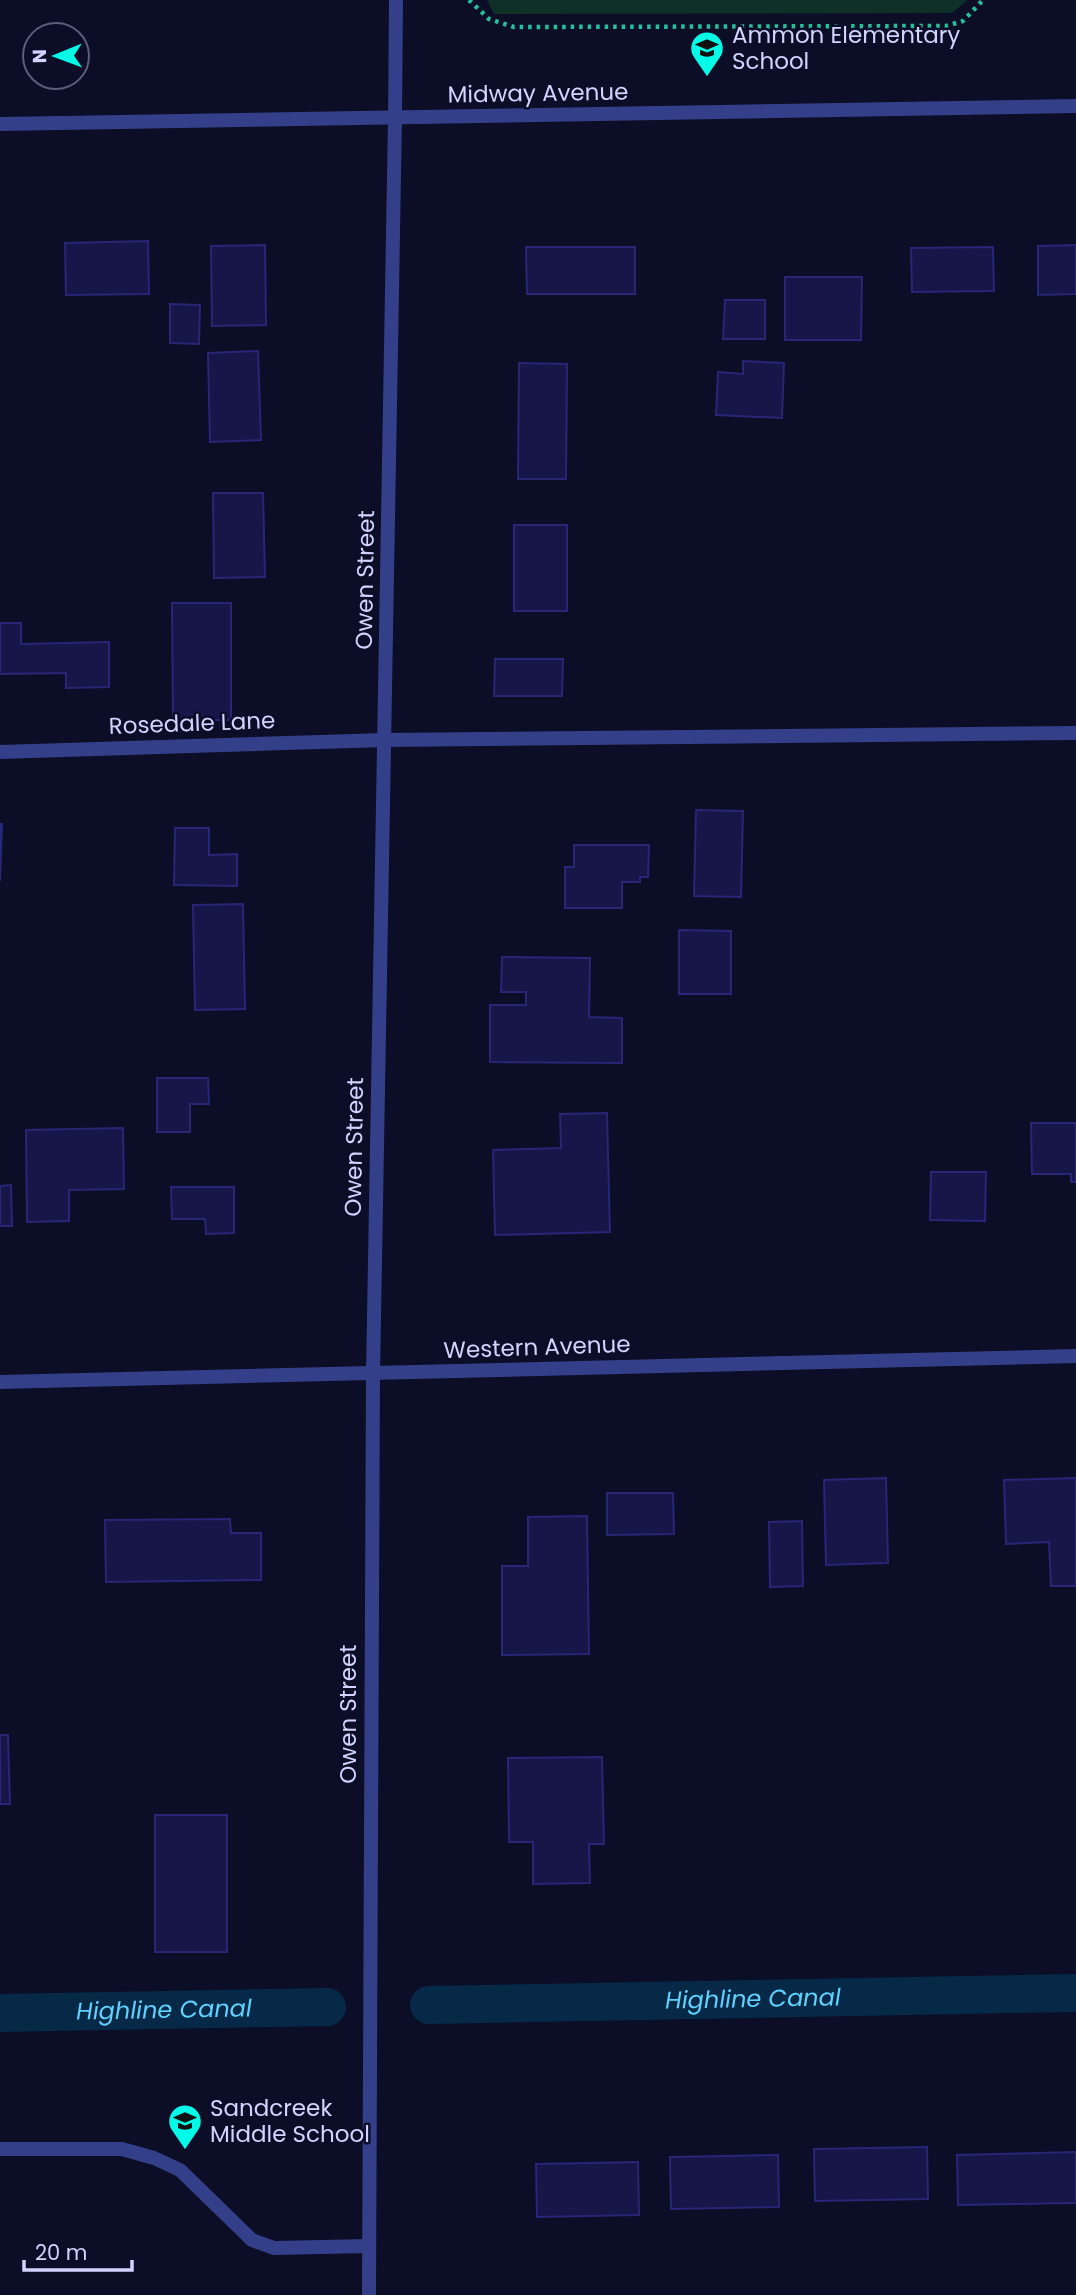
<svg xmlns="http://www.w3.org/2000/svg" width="1076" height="2295" viewBox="0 0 1076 2295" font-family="Poppins,sans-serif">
	<rect width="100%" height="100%" fill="#0c0d26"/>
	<polygon fill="#0f3029" points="487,0 968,0 952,13 494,14"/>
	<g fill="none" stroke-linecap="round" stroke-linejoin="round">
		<g stroke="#052946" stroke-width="38">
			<path id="s1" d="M 429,2005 L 1076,1993"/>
			<path id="s2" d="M 0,2013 L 327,2007"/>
		</g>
	</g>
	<g fill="#171648" stroke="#272677" stroke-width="2">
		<polygon points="148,241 149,294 66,295 65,243"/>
		<polygon points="265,245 266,325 212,326 211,246"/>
		<polygon points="1076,245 1076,294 1038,295 1038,246"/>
		<polygon points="526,247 635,247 635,294 527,294"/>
		<polygon points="993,247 994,291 912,292 911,248"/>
		<polygon points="785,277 862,277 861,340 785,340"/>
		<polygon points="725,300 765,300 765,339 723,339"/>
		<polygon points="170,304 200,305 199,344 170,343"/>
		<polygon points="258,351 261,440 210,442 208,353"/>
		<polygon points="743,361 784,363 782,418 716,415 718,372 743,374"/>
		<polygon points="519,363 567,364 566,479 518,479"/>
		<polygon points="213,493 263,493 265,577 214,578"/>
		<rect x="514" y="525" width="53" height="86"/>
		<polygon points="172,603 231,603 231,720 173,720"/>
		<polygon points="0,623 21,623 21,644 109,642 109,687 66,688 66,673 0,674"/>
		<polygon points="495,659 563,659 562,696 494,696"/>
		<polygon points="696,810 743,811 741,897 694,896"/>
		<polygon points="0,824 2,824 0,881"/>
		<polygon points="175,828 209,828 209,855 237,854 237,886 174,885"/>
		<polygon points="574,845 649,845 648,877 640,877 640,882 622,882 622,908 565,908 565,867 574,867"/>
		<polygon points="243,904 245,1009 195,1010 193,905"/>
		<polygon points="679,930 731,931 731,994 679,994"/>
		<polygon points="502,957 590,958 589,1017 622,1018 622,1063 490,1062 490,1005 526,1005 526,992 501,992"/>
		<polygon points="157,1078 208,1078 209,1104 190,1104 190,1132 157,1132"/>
		<polygon points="607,1113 610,1232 495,1235 493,1150 561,1148 560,1114"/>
		<polygon points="1031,1123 1076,1123 1076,1182 1071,1182 1071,1174 1032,1174"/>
		<polygon points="123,1128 124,1189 69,1190 69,1221 27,1222 26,1130"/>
		<polygon points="931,1172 986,1172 985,1221 930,1220"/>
		<polygon points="11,1185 12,1226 0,1226 0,1186"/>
		<polygon points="171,1187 234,1187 234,1233 206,1234 205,1219 172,1219"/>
		<polygon points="886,1478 888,1563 826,1565 824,1480"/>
		<polygon points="1076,1478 1076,1586 1051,1586 1049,1542 1006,1544 1004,1480"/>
		<polygon points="607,1493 673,1493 674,1534 607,1535"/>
		<polygon points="587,1516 589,1654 502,1655 502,1566 528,1566 528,1517"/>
		<polygon points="230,1519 231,1533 261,1533 261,1580 106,1582 105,1520"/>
		<polygon points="802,1521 803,1586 770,1587 769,1522"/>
		<polygon points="0,1735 8,1735 10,1804 0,1804"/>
		<polygon points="602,1757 604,1844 589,1844 590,1883 533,1884 533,1842 509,1842 508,1758"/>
		<rect x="155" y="1815" width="72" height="137"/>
		<polygon points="927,2147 928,2199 815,2201 814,2149"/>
		<polygon points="1076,2152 1076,2203 958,2205 957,2155"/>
		<polygon points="778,2155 779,2207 671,2209 670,2157"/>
		<polygon points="638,2162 639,2215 537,2217 536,2164"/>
	</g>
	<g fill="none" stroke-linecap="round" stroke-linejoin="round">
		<polyline stroke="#23c19b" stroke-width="4.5" stroke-dasharray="3.5 5" stroke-linecap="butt" points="469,0 489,19 514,27 946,26 963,21 983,0"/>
		<g stroke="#333f89" stroke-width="14">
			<polyline points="385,740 1076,733"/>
			<polyline points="0,2149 122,2149 154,2158 180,2170 252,2240 274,2248 369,2246"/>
		</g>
		<g stroke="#333f89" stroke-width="14">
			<polyline points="0,752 385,740"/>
			<polyline points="0,1382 1076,1356"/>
			<polyline points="369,2295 373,1375 395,119"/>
		</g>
		<g stroke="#333f89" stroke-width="14">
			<polyline points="395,119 396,0"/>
			<polyline points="0,124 1076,106"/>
		</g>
	</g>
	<defs>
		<g id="school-pin" transform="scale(1.75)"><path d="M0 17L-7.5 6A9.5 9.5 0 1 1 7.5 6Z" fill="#00fce7" stroke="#0c0d26"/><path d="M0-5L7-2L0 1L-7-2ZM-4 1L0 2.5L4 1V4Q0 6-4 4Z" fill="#111"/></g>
	</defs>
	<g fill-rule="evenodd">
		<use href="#school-pin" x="707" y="48"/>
		<use href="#school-pin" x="185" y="2121"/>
	</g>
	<g text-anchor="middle" stroke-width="5" stroke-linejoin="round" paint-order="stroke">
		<g font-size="23" fill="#d1d4ff" stroke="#0c0d26" text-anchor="start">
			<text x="732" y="43">Ammon Elementary<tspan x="732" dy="26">School</tspan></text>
			<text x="210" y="2116">Sandcreek<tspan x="210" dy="26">Middle School</tspan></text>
		</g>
		<g font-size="23" fill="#d1d4ff" stroke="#0c0d26">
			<text transform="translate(538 93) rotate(-1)" y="8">Midway Avenue</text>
			<text transform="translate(365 580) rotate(-89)" y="8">Owen Street</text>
			<text transform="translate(192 723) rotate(-2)" y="8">Rosedale Lane</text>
			<text transform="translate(354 1147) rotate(-89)" y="8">Owen Street</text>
			<text transform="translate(537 1347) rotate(-2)" y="8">Western Avenue</text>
			<text transform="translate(348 1714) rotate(-90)" y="8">Owen Street</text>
		</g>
		<g font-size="24" font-style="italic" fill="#5fd2ff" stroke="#0c0d26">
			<text dy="8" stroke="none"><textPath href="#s1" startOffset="324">Highline Canal</textPath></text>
			<text dy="8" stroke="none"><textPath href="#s2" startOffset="164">Highline Canal</textPath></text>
		</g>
	</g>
	<g transform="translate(56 56) rotate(269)"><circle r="33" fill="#0c0d26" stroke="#5b5d7d" stroke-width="2"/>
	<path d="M0-5L12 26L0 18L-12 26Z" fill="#00fce7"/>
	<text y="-10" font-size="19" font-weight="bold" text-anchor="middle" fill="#d1d4ff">N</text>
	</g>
	<path d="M24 2260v10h108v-10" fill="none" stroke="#d1d4ff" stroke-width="3.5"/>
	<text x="35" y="2260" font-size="21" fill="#d1d4ff" stroke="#0c0d26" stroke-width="5" paint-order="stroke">20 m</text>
</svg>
